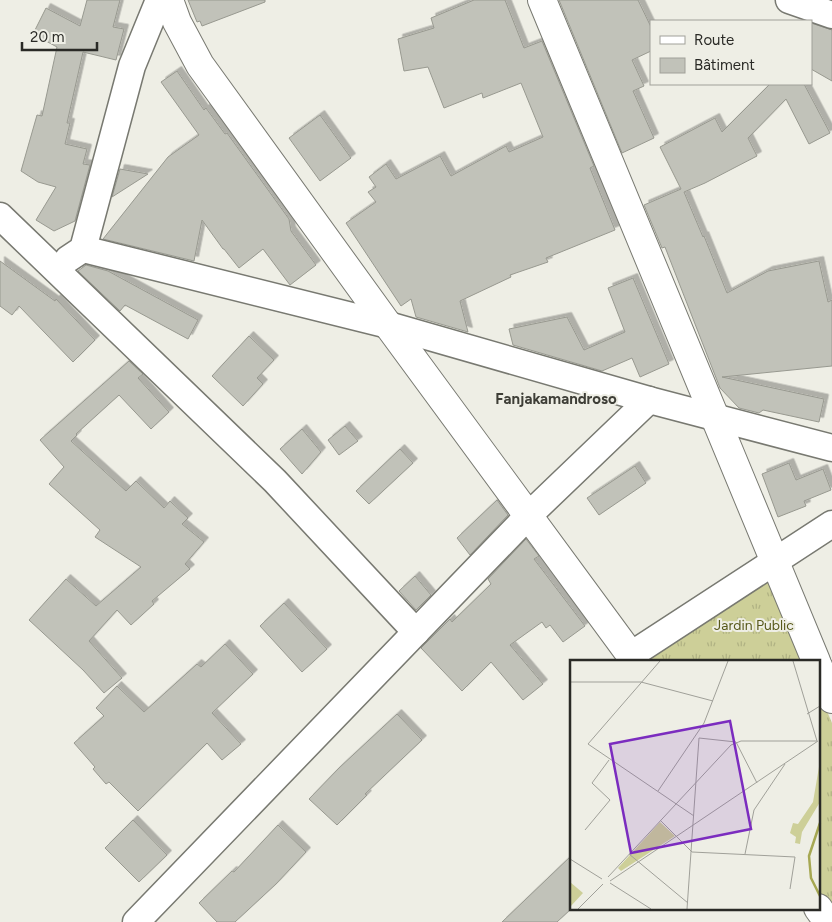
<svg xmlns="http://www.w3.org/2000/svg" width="832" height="922" viewBox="0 0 832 922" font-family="Figtree,sans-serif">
	<defs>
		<pattern id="grass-tufts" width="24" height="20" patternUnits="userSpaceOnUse" patternTransform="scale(1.25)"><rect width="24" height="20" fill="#cdcf98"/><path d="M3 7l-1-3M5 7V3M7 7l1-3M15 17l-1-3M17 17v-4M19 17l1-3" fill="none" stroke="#b0b283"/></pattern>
		<filter id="shadow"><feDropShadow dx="4.5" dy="-4.5" stdDeviation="0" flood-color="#0004"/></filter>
	</defs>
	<rect width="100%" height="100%" fill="#eeeee5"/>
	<g fill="url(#grass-tufts)">
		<polygon points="770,572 806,661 646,661"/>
		<polygon points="818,690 832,723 832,917 818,898"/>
	</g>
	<g fill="#c1c2b9" stroke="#989990" filter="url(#shadow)">
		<polygon points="87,0 120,0 113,27 124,29 116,60 83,52 67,123 70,123 65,144 87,149 83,164 90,165 75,221 54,231 36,220 56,187 38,182 21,171 37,115 42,116 57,47 33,34 46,8 80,26"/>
		<polygon points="188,0 265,0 265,2 202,26 200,21 197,22"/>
		<polygon points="474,0 505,0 524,48 542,41 594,166 590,168 615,230 546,258 548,262 510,275 511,277 460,301 468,332 416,317 411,299 401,306 346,223 376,202 368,192 376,187 369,177 386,164 396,179 440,156 451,176 506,146 509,152 543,137 521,83 483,98 482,93 444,108 428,67 404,71 398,39 434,28 431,18"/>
		<polygon points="559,0 638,0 651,27 651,51 632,60 644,86 633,91 654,138 622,153"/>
		<polygon points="811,23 832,30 832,81 811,69"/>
		<polygon points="177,71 204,110 206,108 225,134 227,133 289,219 291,231 316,265 290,285 263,249 239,268 224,249 223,249 202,220 194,261 103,239 168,157 199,135 161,82"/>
		<polygon points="770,84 804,84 830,133 809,144 786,99 748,138 757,156 705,183 684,192 703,237 704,236 727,293 768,271 819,261 828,302 832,300 832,366 722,377 824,399 819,422 763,410 759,413 739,408 720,388 665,247 662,248 644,205 681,189 660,147 715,118 722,132"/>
		<polygon points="320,115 351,158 320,181 289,138"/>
		<polygon points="120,169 148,174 112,197"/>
		<polygon points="0,261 55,301 56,299 95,340 73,362 19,306 12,315 0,306"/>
		<polygon points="86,265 108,271 198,320 188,339 125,305 120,311 78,271"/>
		<polygon points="633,278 669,364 640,377 632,358 602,371 513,345 509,329 567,317 584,350 625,332 608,288"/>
		<polygon points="249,336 274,360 257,378 263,384 243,406 212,376"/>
		<polygon points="129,361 143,374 138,378 169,412 151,429 119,395 76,434 77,435 71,441 126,491 136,481 164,508 170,501 188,518 182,524 204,542 185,564 190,569 152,601 154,604 131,625 117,610 89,641 122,678 104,693 83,670 29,620 66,579 96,606 141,567 95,537 100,530 49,484 64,467 40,440"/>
		<polygon points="345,426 358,441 339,455 328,440"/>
		<polygon points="302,429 321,452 302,474 280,449"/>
		<polygon points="400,449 413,463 369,504 356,491"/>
		<polygon points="789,463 796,480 823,469 831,490 804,501 806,506 778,517 762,474"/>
		<polygon points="635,466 646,483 599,515 587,498"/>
		<polygon points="497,500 508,515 470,555 457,538"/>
		<polygon points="526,539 539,556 534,559 585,626 563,642 550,625 546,628 542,622 510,645 543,684 523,700 491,662 462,691 421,648 450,619 452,622 491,584 488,579"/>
		<polygon points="415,576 431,595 416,610 399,591"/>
		<polygon points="284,603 327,649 302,672 260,626"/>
		<polygon points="225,644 253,674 212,713 241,744 222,760 207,743 138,811 109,782 106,784 93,769 95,767 74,743 104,716 96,708 117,686 144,712 197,664 201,667"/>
		<polygon points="397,714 422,740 365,794 367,795 337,825 309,799 339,768"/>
		<polygon points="133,820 167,855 139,882 105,848"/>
		<polygon points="278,825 306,852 276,884 235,922 217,922 199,903 232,871 234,872"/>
		<polygon points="571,856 571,909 557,922 502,922"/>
	</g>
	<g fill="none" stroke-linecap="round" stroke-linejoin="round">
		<g stroke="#787971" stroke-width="29">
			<g id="street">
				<polyline points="789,0 832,15"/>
				<polyline points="0,216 275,481 416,632"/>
				<polyline points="83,249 388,325 649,400 832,448"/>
				<polyline points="68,259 83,249 132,66 159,0"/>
				<polyline points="631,655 832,524"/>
				<polyline points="136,922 528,516 649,400"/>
			</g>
		</g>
		<g stroke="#787971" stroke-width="30">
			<g id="primary">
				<polyline points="169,0 177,22 200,65 388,325 635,661"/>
				<polyline points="542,0 816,661"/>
				<polyline points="818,666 832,699"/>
				<polyline points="818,908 828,922"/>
			</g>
		</g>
		<use href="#street" stroke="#fff" stroke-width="26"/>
		<use href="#primary" stroke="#fff" stroke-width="28"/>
	</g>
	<g text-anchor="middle" stroke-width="4" stroke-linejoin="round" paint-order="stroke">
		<g font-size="14" fill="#58591b" stroke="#eeeee5">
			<text x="754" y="630">Jardin Public</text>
		</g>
		<g font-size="15" font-weight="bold" fill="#3e3e37" stroke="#eeeee5">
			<text x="556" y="404">Fanjakamandroso</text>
		</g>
	</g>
	<g transform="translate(570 660)">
		<rect width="250" height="250" fill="#eeeee5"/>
		<path d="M 90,162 L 105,176 L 51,211 L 48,208 Z" fill="#cdcf98"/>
		<path d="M 250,101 L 250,142 L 232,172 L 230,184 L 225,183 L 226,177 L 220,173 L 223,163 L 228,164 L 243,142 ZM 0,222 L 13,233 L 1,246 L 0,245 Z" fill="#cdcf98"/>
		<path fill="none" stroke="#a6a853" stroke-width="2.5" d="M 250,163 L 239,196 L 241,218 L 250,236"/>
		<path fill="none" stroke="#a0a099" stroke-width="1" d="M 90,1 L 18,84 L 124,156M 223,1 L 247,81M 0,22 L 71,22 L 143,41M 237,54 L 250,46M 129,78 L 166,82 L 187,123M 88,131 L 134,63 L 158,1M 90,160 L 122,192 L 225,197 L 220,229M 15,170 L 40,140 L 22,123 L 39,100M 59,194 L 118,243M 175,194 L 184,150 L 215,104M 0,199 L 32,219M 38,217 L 161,85 L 171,81 L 247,81M 40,221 L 248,81M 40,223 L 81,249M 8,249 L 33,224M 117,249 L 129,78"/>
		<path fill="#7b2cbf" fill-opacity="0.15" stroke="#7b2cbf" stroke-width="2.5" d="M 160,61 L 181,169 L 61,193 L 40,84 Z"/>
		<rect width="250" height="250" fill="none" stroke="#2a2a26" stroke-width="2.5"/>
	</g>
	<rect x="650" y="20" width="162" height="65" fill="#eeeee5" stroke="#a0a099"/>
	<rect x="660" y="36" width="25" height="8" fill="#ffffff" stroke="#a0a099"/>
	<text x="694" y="45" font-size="15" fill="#2a2a26">Route</text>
	<rect x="660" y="58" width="25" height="15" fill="#c1c2b9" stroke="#a0a099"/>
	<text x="694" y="70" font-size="15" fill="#2a2a26">Bâtiment</text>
	<path d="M22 42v8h75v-8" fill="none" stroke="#2a2a26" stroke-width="2.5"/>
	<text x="30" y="42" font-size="15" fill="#2a2a26" stroke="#eeeee5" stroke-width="4" paint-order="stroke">20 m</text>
</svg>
